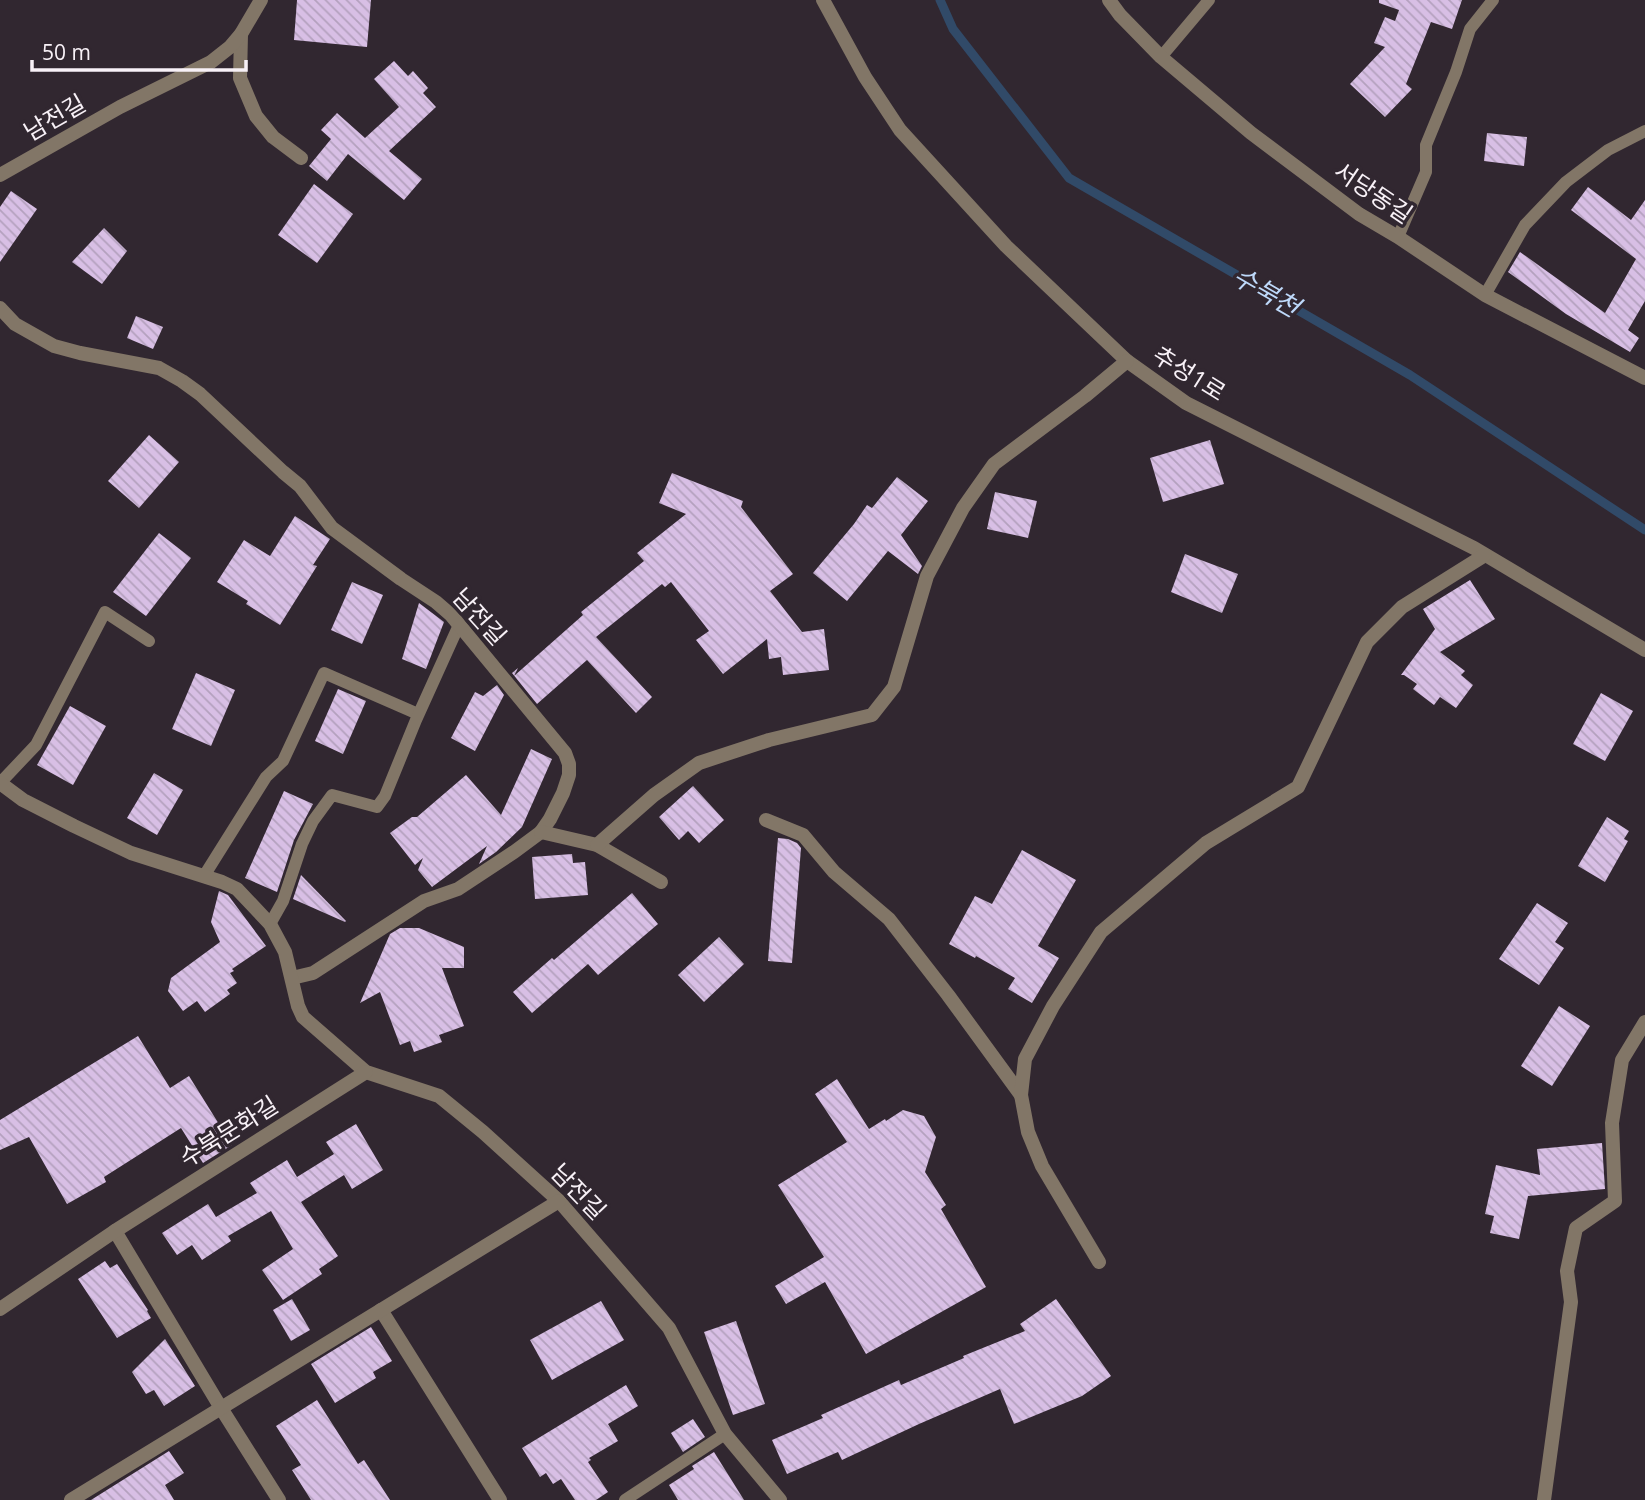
<svg xmlns="http://www.w3.org/2000/svg" width="1645" height="1500" viewBox="0 0 1645 1500" font-family="'Open Sans','Noto Sans KR',sans-serif">
	<defs>
		<pattern id="building-back-hatch" width="6" height="6" patternUnits="userSpaceOnUse" patternTransform="scale(1.75)"><rect width="6" height="6" fill="#d8bfe5"/><path d="M-1 5l2 2M0 0l6 6M5-1l2 2" fill="none" stroke="#b4a1be"/></pattern>
	</defs>
	<rect width="100%" height="100%" fill="#312730"/>
	<g fill="none" stroke-linecap="round" stroke-linejoin="round">
		<polyline stroke="#314a68" stroke-width="9" points="940,0 953,29 1069,178 1410,375 1645,530"/>
	</g>
	<g fill="url(#building-back-hatch)">
		<polygon points="297,0 371,0 367,47 294,40"/>
		<polygon points="1379,0 1462,0 1452,29 1431,22 1406,84 1412,89 1385,117 1350,84 1385,47 1374,43 1385,17 1395,21 1399,10 1379,3"/>
		<polygon points="394,61 408,76 413,71 428,88 423,93 436,107 389,151 422,179 404,200 348,154 327,181 309,166 331,139 321,130 337,113 365,138 399,107 374,79"/>
		<polygon points="1487,133 1527,137 1524,166 1484,161"/>
		<polygon points="314,184 353,214 317,263 278,235"/>
		<polygon points="1588,187 1631,220 1645,200 1645,301 1628,330 1639,338 1630,352 1566,314 1508,272 1520,252 1605,313 1636,259 1571,210"/>
		<polygon points="11,191 37,209 0,262 0,207"/>
		<polygon points="104,228 127,251 102,284 72,262"/>
		<polygon points="136,316 163,327 153,349 127,338"/>
		<polygon points="149,435 179,462 139,508 108,481"/>
		<polygon points="1210,440 1224,484 1163,502 1150,458"/>
		<polygon points="672,473 743,501 741,507 793,574 770,591 802,632 824,629 829,670 783,675 781,657 769,659 767,639 723,674 696,640 709,631 671,582 665,587 662,584 596,637 652,697 636,713 587,660 537,704 512,673 518,668 514,676 583,615 581,612 644,561 637,553 686,514 659,503"/>
		<polygon points="897,477 928,501 901,535 922,566 918,574 888,551 847,601 813,573 854,524 867,505 872,508"/>
		<polygon points="995,492 1037,501 1028,538 987,529"/>
		<polygon points="295,516 330,539 313,565 317,566 280,625 246,604 248,601 217,582 244,540 270,556"/>
		<polygon points="159,533 191,558 146,616 113,592"/>
		<polygon points="1185,554 1238,574 1222,613 1171,592"/>
		<polygon points="1470,580 1495,619 1440,652 1465,671 1461,675 1473,685 1456,708 1440,697 1434,705 1413,689 1417,684 1404,675 1401,675 1435,629 1423,609"/>
		<polygon points="352,582 383,595 362,644 331,630"/>
		<polygon points="419,603 444,622 426,669 402,659"/>
		<polygon points="196,673 235,690 211,746 172,729"/>
		<polygon points="497,685 504,695 475,751 451,738 475,692 483,696"/>
		<polygon points="338,689 366,701 343,754 315,741"/>
		<polygon points="1601,693 1633,711 1605,761 1573,744"/>
		<polygon points="70,706 106,726 73,785 37,765"/>
		<polygon points="531,749 552,759 522,827 496,852 479,864 487,846 432,887 418,870 423,858 415,865 390,833 412,817 417,817 466,775 501,815"/>
		<polygon points="154,773 183,790 157,835 127,818"/>
		<polygon points="693,786 724,820 699,843 688,831 679,840 659,817"/>
		<polygon points="284,791 313,804 294,840 277,892 245,878"/>
		<polygon points="1607,817 1629,831 1624,839 1628,841 1605,882 1578,866"/>
		<polygon points="778,838 788,839 797,843 801,848 792,963 768,961"/>
		<polygon points="1022,850 1076,880 1038,946 1059,958 1032,1003 1008,989 1015,978 976,956 975,958 949,944 975,896 992,904"/>
		<polygon points="572,854 573,863 585,862 588,895 535,899 532,857"/>
		<polygon points="301,875 346,921 345,922 293,899"/>
		<polygon points="219,891 228,895 266,946 232,969 234,971 230,973 237,983 227,990 230,994 205,1012 197,1001 183,1011 168,991 171,978 220,942 211,922"/>
		<polygon points="632,893 658,924 598,975 588,964 532,1013 513,992 552,958 554,960"/>
		<polygon points="1537,903 1568,923 1555,942 1564,948 1539,985 1499,959"/>
		<polygon points="400,928 419,928 464,947 464,968 442,968 464,1026 439,1035 442,1042 414,1052 410,1041 400,1045 380,992 360,1003 390,934"/>
		<polygon points="719,937 744,964 704,1002 678,975"/>
		<polygon points="1559,1006 1590,1026 1552,1086 1521,1066"/>
		<polygon points="138,1036 170,1088 189,1076 232,1145 203,1163 181,1128 104,1177 106,1182 67,1204 29,1137 0,1150 0,1120"/>
		<polygon points="837,1079 869,1129 885,1119 886,1121 903,1110 924,1116 936,1137 925,1172 946,1205 941,1209 986,1287 866,1354 825,1282 786,1304 775,1286 824,1257 778,1185 847,1142 815,1094"/>
		<polygon points="356,1124 383,1170 352,1189 344,1175 301,1202 338,1256 319,1269 322,1274 283,1300 262,1270 293,1249 271,1211 228,1236 231,1241 202,1260 192,1245 177,1255 162,1233 208,1204 216,1217 257,1193 250,1183 287,1160 297,1177 334,1154 326,1142"/>
		<polygon points="1602,1143 1605,1189 1528,1196 1519,1239 1490,1233 1494,1216 1485,1214 1496,1165 1540,1175 1537,1149"/>
		<polygon points="105,1261 110,1268 117,1264 148,1310 147,1311 151,1318 117,1338 78,1279"/>
		<polygon points="292,1299 310,1330 291,1341 273,1310"/>
		<polygon points="1056,1299 1111,1376 1082,1396 1014,1424 1000,1389 919,1424 842,1460 838,1452 787,1474 772,1440 823,1418 821,1415 899,1380 901,1385 964,1358 963,1356 1025,1331 1020,1324"/>
		<polygon points="601,1301 624,1340 552,1380 530,1340"/>
		<polygon points="736,1321 765,1404 733,1415 704,1332"/>
		<polygon points="371,1327 392,1361 373,1372 376,1378 335,1403 311,1364"/>
		<polygon points="165,1339 195,1386 164,1406 154,1390 146,1394 132,1372"/>
		<polygon points="626,1385 638,1406 608,1424 618,1441 589,1458 591,1460 588,1462 608,1492 596,1500 575,1500 561,1479 553,1484 546,1473 540,1477 522,1448"/>
		<polygon points="317,1400 358,1464 364,1460 390,1500 311,1500 292,1470 301,1465 276,1426"/>
		<polygon points="693,1419 705,1437 683,1452 671,1433"/>
		<polygon points="169,1451 184,1473 165,1485 174,1500 91,1500"/>
		<polygon points="714,1452 744,1500 678,1500 669,1485 694,1469 692,1466"/>
	</g>
	<g fill="none" stroke-linecap="round" stroke-linejoin="round">
		<g stroke="#827667" stroke-width="12">
			<polyline points="1161,57 1209,0"/>
			<polyline points="1398,237 1426,172 1426,145 1456,72 1470,29 1493,0"/>
			<polyline points="1485,295 1525,225 1566,182 1608,150 1645,131"/>
			<polyline points="0,783 36,745 105,612 149,641"/>
			<polyline points="204,876 266,777 283,761 324,673 418,714"/>
			<polyline points="270,924 283,901 302,844 313,821 332,795 377,807 385,796 416,720 459,625"/>
			<polyline points="625,1500 725,1434"/>
		</g>
		<g stroke="#827667" stroke-width="14">
			<polyline points="823,0 865,77 900,130 1006,246 1127,361 1186,403 1474,548 1645,650"/>
			<polyline points="1109,0 1120,15 1161,57 1251,133 1359,214 1398,237 1485,295 1645,378"/>
			<polyline points="241,34 240,78 256,116 273,137 301,158"/>
			<polyline points="0,175 120,107 211,62 230,47 241,34 261,0"/>
			<polyline points="0,308 15,324 54,346 80,353 159,368 182,381 200,394 283,472 300,486 332,528 401,579 436,602 451,615 565,753 569,764 569,775 563,793 550,819 541,832 514,852 458,889 424,901 313,973 292,978"/>
			<polyline points="0,783 23,800 74,826 131,853 222,882 237,889 270,924 285,952 298,1006 303,1017 366,1072 439,1096 483,1132 559,1201 669,1328 725,1434 780,1500"/>
			<polyline points="766,820 803,835 834,872 889,919 948,995 1021,1095"/>
			<polyline points="541,832 597,845 661,882"/>
			<polyline points="597,845 654,795 699,763 769,740 872,715 894,687 927,576 963,508 994,464 1085,396 1127,361"/>
			<polyline points="115,1231 221,1408 279,1500"/>
			<polyline points="1099,1262 1042,1166 1028,1132 1021,1095 1025,1059 1053,1006 1101,932 1206,843 1298,787 1367,642 1402,607 1485,555"/>
			<polyline points="0,1309 115,1231 366,1072"/>
			<polyline points="381,1310 500,1500"/>
			<polyline points="71,1500 559,1201"/>
			<polyline points="1544,1500 1571,1302 1567,1271 1576,1228 1615,1201 1612,1123 1622,1060 1645,1022"/>
		</g>
	</g>
	<g text-anchor="middle" stroke-width="7" stroke-linejoin="round" paint-order="stroke">
		<g font-size="24" fill="#f8f1f7" stroke="#312730">
			<text transform="translate(55 118) rotate(-30)" y="8">남전길</text>
			<text transform="translate(1373 193) rotate(34)" y="8">서당동길</text>
			<text transform="translate(1189 374) rotate(32)" y="8">추성1로</text>
			<text transform="translate(479 617) rotate(48)" y="8">남전길</text>
			<text transform="translate(229 1132) rotate(-32)" y="8">수북문화길</text>
			<text transform="translate(578 1192) rotate(46)" y="8">남전길</text>
		</g>
		<g font-size="26" font-style="italic" fill="#bed9fa" stroke="#312730">
			<text transform="translate(1266 292) rotate(30)" y="9">수북천</text>
		</g>
	</g>
	<path d="M32 60v10h214v-10" fill="none" stroke="#f8f1f7" stroke-width="3.5"/>
	<text x="42" y="60" font-size="21" fill="#f8f1f7" stroke="#312730" stroke-width="5" paint-order="stroke">50 m</text>
</svg>
